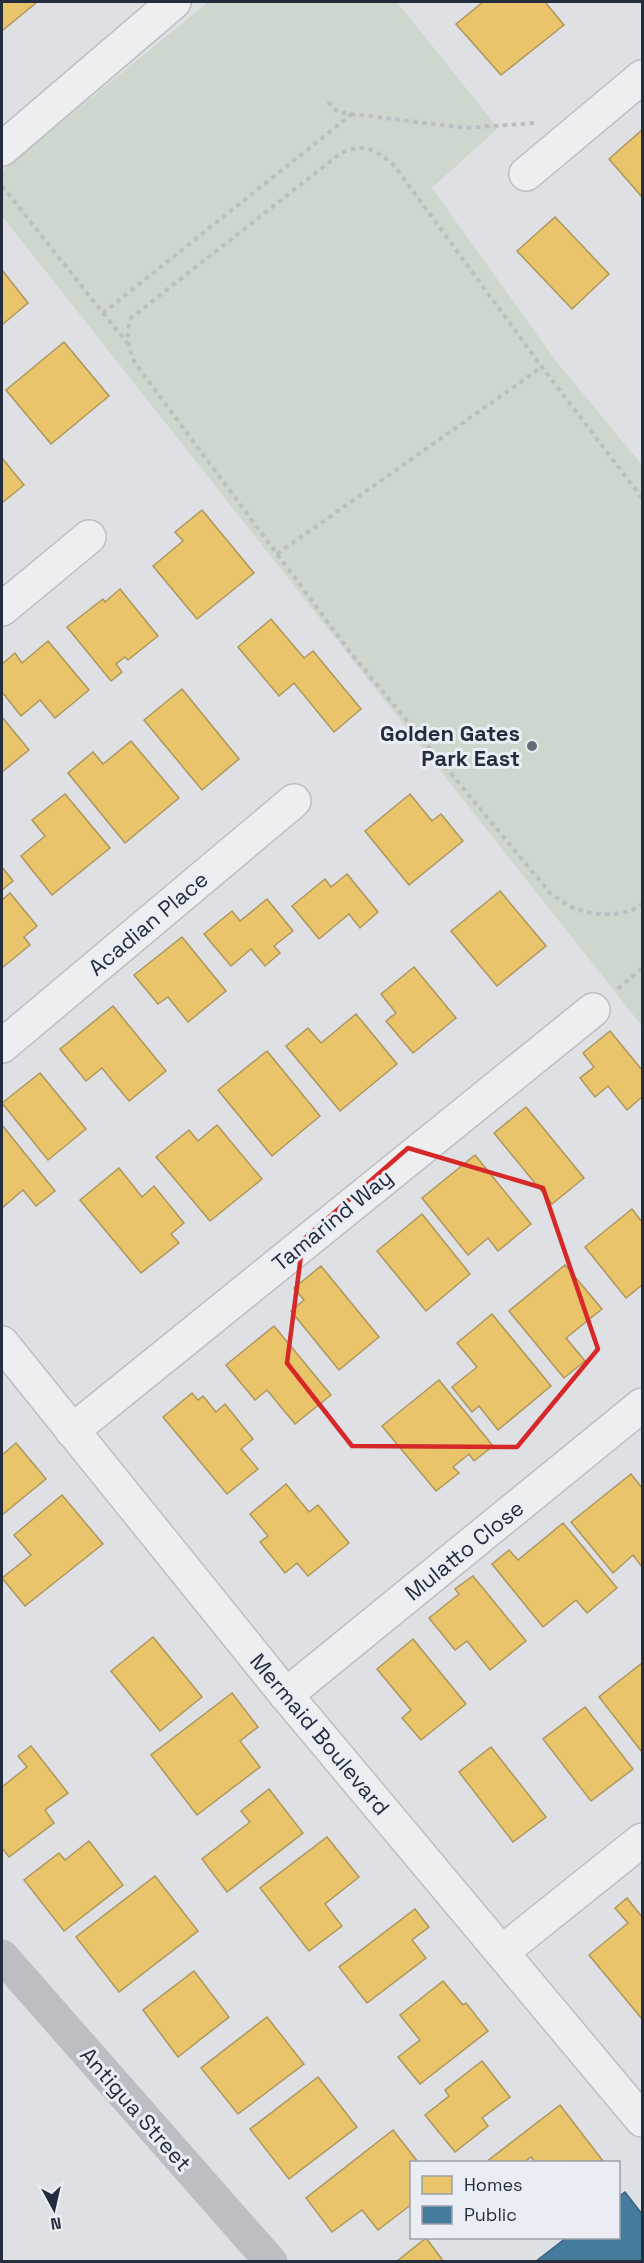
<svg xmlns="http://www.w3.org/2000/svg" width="644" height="2263" viewBox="0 0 644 2263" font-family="'Space Grotesk',sans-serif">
	<rect width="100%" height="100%" fill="#dee0e3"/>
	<polygon fill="#ced7ce" points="208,2 397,2 498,128 432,188 556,361 642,465 642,1026 2,216 2,171"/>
	<g fill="#e9c46a" stroke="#ae975c" stroke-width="1.5">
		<polygon points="2,2 37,2 2,31"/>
		<polygon points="483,2 545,2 564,25 501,75 456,24"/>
		<polygon points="642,130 642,197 609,159"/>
		<polygon points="555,217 609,274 572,309 517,251"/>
		<polygon points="2,270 28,303 2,325"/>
		<polygon points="64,342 109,396 51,444 6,390"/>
		<polygon points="2,458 24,485 2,503"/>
		<polygon points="202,510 254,573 197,619 153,566 183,541 175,532"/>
		<polygon points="120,589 158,636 128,660 125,657 116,664 122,672 111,681 67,627 103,599 105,602"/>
		<polygon points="271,619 304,658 313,651 361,709 334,732 294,683 279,696 238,647"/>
		<polygon points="48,641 89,690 55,718 40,700 21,716 2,692 2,664 15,653 22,663"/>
		<polygon points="182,689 239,759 202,790 144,720"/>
		<polygon points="2,717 29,750 2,772"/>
		<polygon points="131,741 179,798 125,843 68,773 93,752 103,764"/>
		<polygon points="65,794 110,848 52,895 21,856 45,836 32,820"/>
		<polygon points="410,794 432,821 441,814 463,841 409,885 365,831"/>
		<polygon points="2,867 13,881 2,890"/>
		<polygon points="347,874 378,912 360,928 349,914 319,939 292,906 325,879 331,887"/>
		<polygon points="500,891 546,946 497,986 451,931"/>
		<polygon points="10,893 37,926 24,937 30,945 2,968 2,900"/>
		<polygon points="267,899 293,931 274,946 280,953 265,966 251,949 231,966 204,934 232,911 240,921"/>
		<polygon points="182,937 226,991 188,1022 168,997 158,1004 134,975"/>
		<polygon points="414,967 456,1018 413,1053 386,1021 396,1013 381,994"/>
		<polygon points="113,1006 166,1071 129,1101 102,1068 86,1081 60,1049"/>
		<polygon points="356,1014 397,1064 340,1111 286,1046 308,1028 321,1043"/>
		<polygon points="610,1031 642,1070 642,1097 627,1110 608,1086 595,1097 580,1078 594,1067 583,1053"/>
		<polygon points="267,1051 320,1116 272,1156 218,1090"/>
		<polygon points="40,1073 86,1129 48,1160 2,1103"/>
		<polygon points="526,1107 584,1178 552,1204 494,1133"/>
		<polygon points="2,1125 55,1191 36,1206 23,1190 2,1208"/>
		<polygon points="217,1125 262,1179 210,1221 156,1157 189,1130 198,1141"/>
		<polygon points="475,1155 531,1224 498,1251 488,1238 468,1255 422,1198"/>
		<polygon points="119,1168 142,1197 154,1186 184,1223 171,1234 179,1243 141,1273 80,1200"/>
		<polygon points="632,1209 642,1222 642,1285 626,1298 585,1247"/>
		<polygon points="422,1214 470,1274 426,1311 377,1251"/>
		<polygon points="565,1265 602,1309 566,1338 585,1361 564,1378 509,1311"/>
		<polygon points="321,1266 379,1337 339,1370 291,1311 304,1300 294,1288"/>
		<polygon points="492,1314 551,1386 498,1430 479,1406 472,1412 452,1387 477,1367 457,1343"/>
		<polygon points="274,1326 331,1395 295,1424 267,1390 255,1400 226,1365"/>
		<polygon points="439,1380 493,1446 474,1461 469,1454 453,1467 459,1473 436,1491 382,1426"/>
		<polygon points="192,1393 198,1400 203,1396 216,1412 225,1404 253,1439 241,1449 258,1469 227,1494 163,1417"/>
		<polygon points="16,1443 46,1479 2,1515 2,1455"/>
		<polygon points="631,1474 642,1488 642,1567 633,1555 613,1573 571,1522"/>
		<polygon points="286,1484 309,1512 318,1505 349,1543 308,1576 297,1563 285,1573 260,1542 268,1536 250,1514"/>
		<polygon points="62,1495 103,1544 25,1606 2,1578 31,1555 14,1535"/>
		<polygon points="563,1523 617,1588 587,1613 576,1600 543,1627 492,1564 509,1550 518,1560"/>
		<polygon points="473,1576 526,1641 490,1670 467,1641 455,1650 429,1618 459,1594 455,1589"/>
		<polygon points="153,1637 202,1697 160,1731 111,1671"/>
		<polygon points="413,1639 466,1704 421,1740 402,1718 411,1710 377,1669"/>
		<polygon points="642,1663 642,1752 599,1697"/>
		<polygon points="232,1693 258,1727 240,1741 260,1767 197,1815 151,1755"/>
		<polygon points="585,1707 633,1769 591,1801 543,1739"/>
		<polygon points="31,1746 68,1793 45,1810 54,1823 9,1857 2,1848 2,1787 27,1767 18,1756"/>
		<polygon points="491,1747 546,1817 513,1842 459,1772"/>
		<polygon points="269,1789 303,1833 227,1892 202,1859 250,1822 241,1811"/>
		<polygon points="327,1837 359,1877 325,1904 342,1926 309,1951 260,1888"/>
		<polygon points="89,1841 123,1885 64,1931 24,1880 59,1853 65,1860"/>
		<polygon points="155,1876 198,1931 119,1992 76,1937"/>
		<polygon points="627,1898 642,1917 642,2019 589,1955 628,1923 615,1908"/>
		<polygon points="415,1909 429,1927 412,1940 426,1958 367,2003 339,1967"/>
		<polygon points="194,1971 229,2017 178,2057 143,2010"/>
		<polygon points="443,1981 463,2005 466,2003 488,2031 420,2084 398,2057 420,2040 400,2015"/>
		<polygon points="267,2017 304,2064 238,2114 201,2068"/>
		<polygon points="482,2061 510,2097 482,2118 488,2126 455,2152 425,2115 449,2096 445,2090"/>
		<polygon points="318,2077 357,2127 289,2179 250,2129"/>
		<polygon points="560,2105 603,2161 535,2162 531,2157 524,2162 486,2162"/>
		<polygon points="393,2130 418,2162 412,2162 412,2204 378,2230 362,2210 332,2232 306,2198"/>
		<polygon points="426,2238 444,2262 396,2262"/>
	</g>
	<polygon fill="#457b9d" stroke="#3b6480" stroke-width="1.5" points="625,2192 642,2214 642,2262 535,2262 566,2238 618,2238 618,2197"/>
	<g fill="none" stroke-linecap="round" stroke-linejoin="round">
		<g stroke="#bcbec1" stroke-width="36">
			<g id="street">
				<polyline points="2,149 174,2"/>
				<polyline points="526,174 642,77"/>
				<polyline points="2,609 89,537"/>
				<polyline points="2,1046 294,801"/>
				<polyline points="2,1343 286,1695 642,2120"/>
				<polyline points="72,1431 593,1010"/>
				<polyline points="286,1695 642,1405"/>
				<polyline points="502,1952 642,1840"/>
			</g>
		</g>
		<g stroke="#bdbec3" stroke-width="4" stroke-dasharray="4.5 4.5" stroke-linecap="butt">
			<polyline points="328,102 338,112 352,114 466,128 534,123"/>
			<polyline points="2,186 103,313 352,114"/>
			<polyline points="103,313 127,343"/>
			<path d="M 642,498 L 542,367 L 393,164 C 374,149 364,143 341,153 L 131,318 C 125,335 128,347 135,363 L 350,652 L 550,893 C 559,898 569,908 579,910 C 598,916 626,917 642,904"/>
			<polyline points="277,554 542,367"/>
			<polyline points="618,989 642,968"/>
		</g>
		<use href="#street" stroke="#edeef0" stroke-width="33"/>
		<polyline stroke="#bcbec3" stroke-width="33" points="2,1956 271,2262"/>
	</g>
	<path fill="none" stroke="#d62828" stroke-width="4.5" stroke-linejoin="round" d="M 408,1148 L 543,1188 L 598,1349 L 517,1447 L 352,1446 L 287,1363 L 303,1240 Z"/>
	<circle fill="#656c77" stroke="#eaeef4" stroke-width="2" cx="532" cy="746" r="6"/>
	<g text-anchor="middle" stroke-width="6" stroke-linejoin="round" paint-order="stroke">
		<g font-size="22" font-weight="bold" fill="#242d3d" stroke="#eaeef4" text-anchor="end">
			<text x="520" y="741">Golden Gates<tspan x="520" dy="25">Park East</tspan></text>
		</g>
		<g font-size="22" fill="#242d3d" stroke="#eaeef4">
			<text transform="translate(148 923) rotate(-40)" y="8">Acadian Place</text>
			<text transform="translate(332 1220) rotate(-39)" y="8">Tamarind Way</text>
			<text transform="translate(464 1550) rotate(-39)" y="8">Mulatto Close</text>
			<text transform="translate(320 1734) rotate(50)" y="8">Mermaid Boulevard</text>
			<text transform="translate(136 2109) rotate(49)" y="8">Antigua Street</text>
		</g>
	</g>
	<rect width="644" height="2263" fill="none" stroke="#242d3d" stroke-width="6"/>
	<rect x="410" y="2161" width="210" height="78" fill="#eaeef4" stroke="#9ba1ab" stroke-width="1.5"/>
	<rect x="422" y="2176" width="30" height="18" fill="#e9c46a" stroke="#9ba1ab" stroke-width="1.5"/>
	<text x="464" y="2191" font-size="18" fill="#242d3d">Homes</text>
	<rect x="422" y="2206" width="30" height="18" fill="#457b9d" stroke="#9ba1ab" stroke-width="1.5"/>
	<text x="464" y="2221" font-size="18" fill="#242d3d">Public</text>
	<g transform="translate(54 2209) rotate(172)" stroke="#eaeef4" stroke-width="4.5" paint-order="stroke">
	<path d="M0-4.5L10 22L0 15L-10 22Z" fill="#242d3d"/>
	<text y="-9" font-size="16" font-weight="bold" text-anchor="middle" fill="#242d3d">N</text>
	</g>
</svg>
